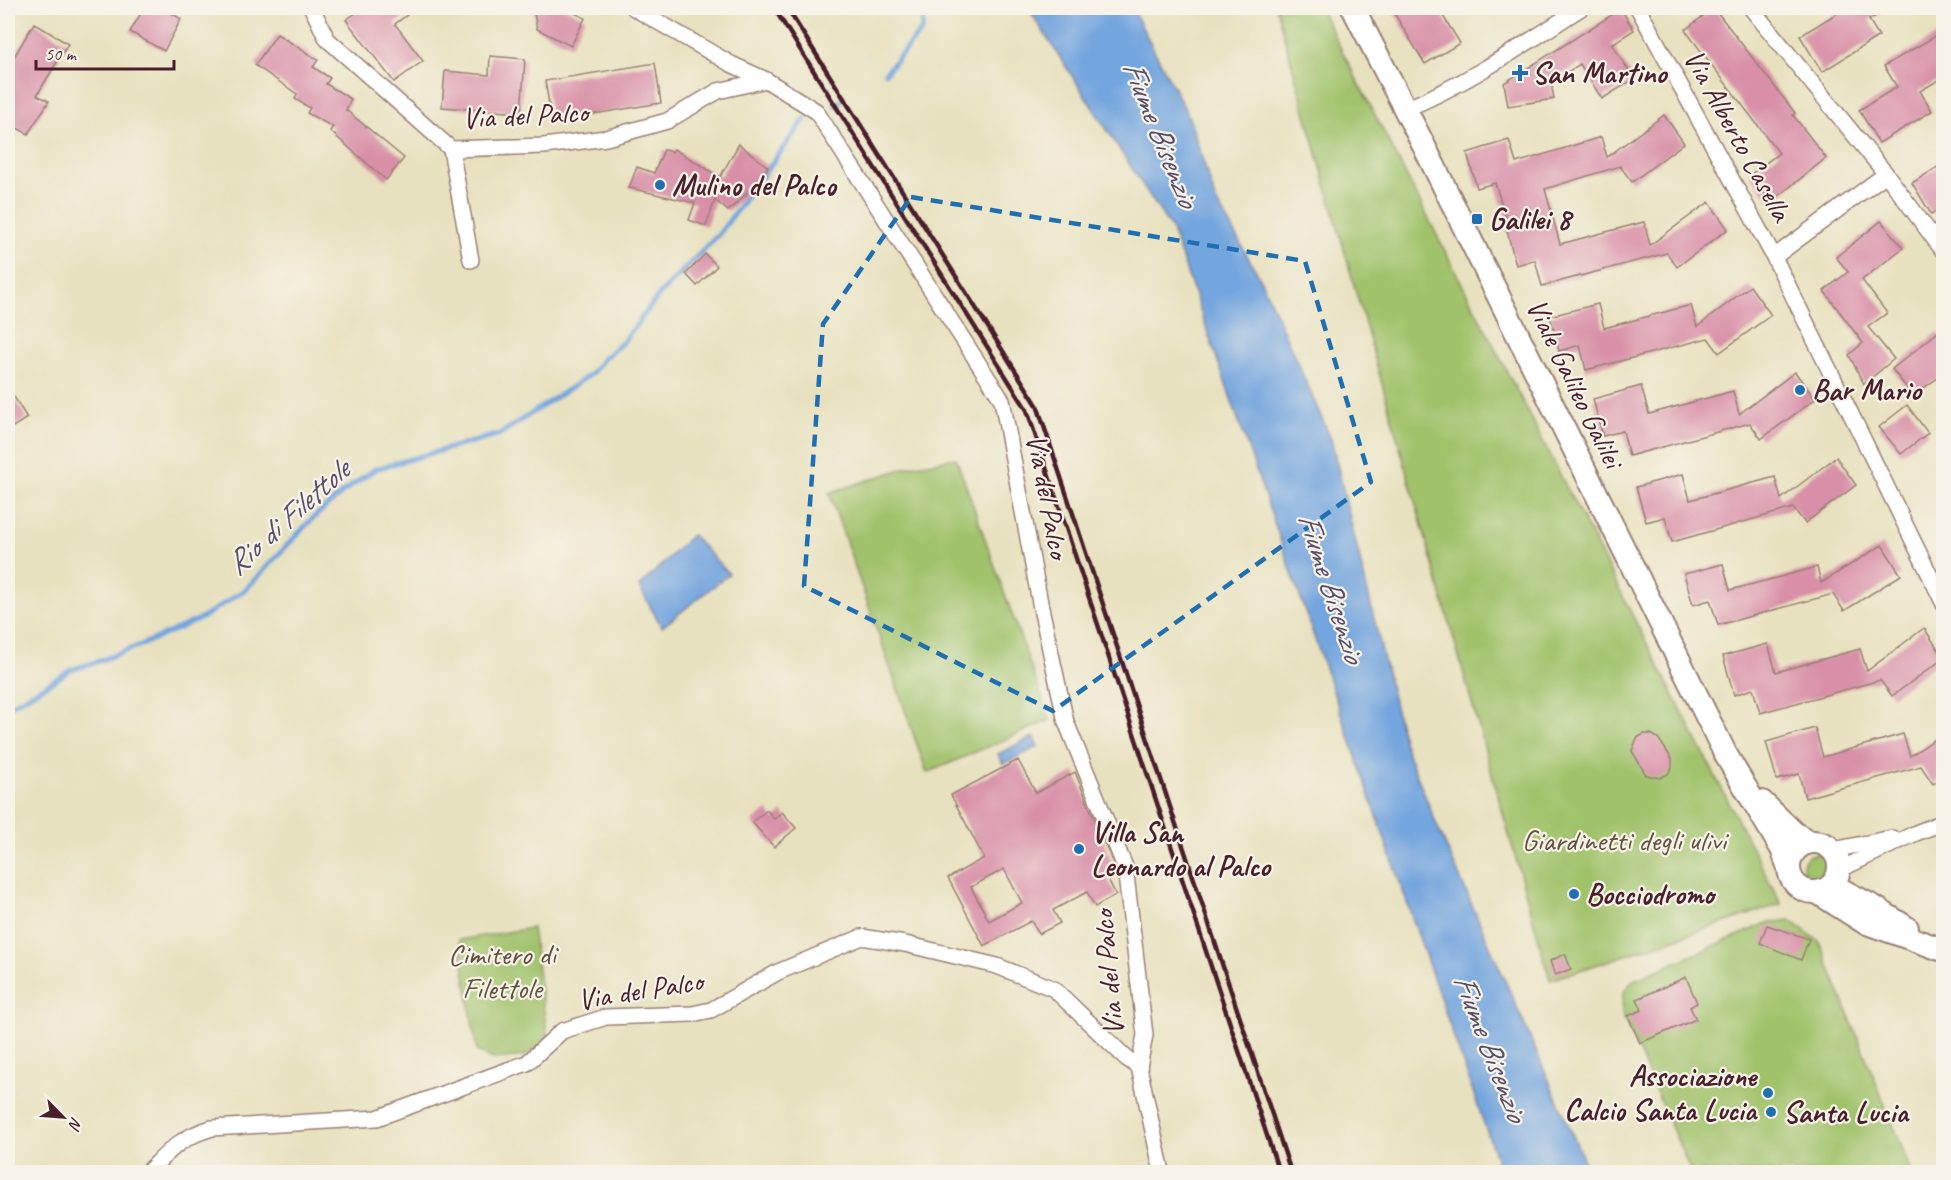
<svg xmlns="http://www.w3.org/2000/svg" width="1951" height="1180" viewBox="0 0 1951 1180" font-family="Caveat,sans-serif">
	<rect width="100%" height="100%" fill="#f7f3e8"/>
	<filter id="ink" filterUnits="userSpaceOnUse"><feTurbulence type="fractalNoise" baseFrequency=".0167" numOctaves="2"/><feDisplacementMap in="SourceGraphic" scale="12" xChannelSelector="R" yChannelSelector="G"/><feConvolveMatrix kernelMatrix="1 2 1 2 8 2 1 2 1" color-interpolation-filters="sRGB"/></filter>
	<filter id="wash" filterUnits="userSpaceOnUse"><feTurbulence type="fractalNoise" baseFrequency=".008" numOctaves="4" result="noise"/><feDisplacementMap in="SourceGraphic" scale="24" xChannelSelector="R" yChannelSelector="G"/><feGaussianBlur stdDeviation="1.35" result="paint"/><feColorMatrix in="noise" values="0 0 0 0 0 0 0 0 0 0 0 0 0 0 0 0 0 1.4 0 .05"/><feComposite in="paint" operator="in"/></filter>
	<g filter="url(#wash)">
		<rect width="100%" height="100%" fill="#e8e1bf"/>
		<g fill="#a0c26b" stroke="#75704b" stroke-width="1.5">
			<polygon points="1276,8 1320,8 1781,904 1550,980"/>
			<polygon points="956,458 1050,720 927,773 829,493 911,466"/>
			<circle cx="1816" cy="867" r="13"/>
			<polygon points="1790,920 1819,941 1912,1172 1691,1172 1622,1013 1623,993 1632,981 1767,923"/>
			<polygon points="532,928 548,1040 525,1056 493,1059 477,1051 459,940"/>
		</g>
		<g fill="#73a5de" stroke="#5e6284" stroke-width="1.5">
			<polygon points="1028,8 1132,8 1188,115 1216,201 1260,278 1331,439 1404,744 1439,830 1589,1172 1501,1172 1172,230"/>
			<polygon points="692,535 729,574 662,627 639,587"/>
			<polygon points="1033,737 1038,747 1003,764 998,754"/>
		</g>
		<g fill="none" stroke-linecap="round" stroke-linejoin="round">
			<g stroke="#73a5de" stroke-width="5">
				<polyline points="885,73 922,30 924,8"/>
				<polyline points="835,106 841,101"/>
				<polyline points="8,707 60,677 70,670 94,663 141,645 202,618 246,589 312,519 343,492 375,469 500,434 590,375 605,357 623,342 660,294 719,234 805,119"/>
			</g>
		</g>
		<g id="blocks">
			<g fill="#d88fa7" fill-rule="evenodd">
				<polygon points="144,8 173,8 170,12 181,19 164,51 130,32"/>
				<polygon points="363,8 416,8 395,24 423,61 394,82 346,20"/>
				<polygon points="533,8 565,8 585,18 571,46 537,29"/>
				<polygon points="1391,8 1438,8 1460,43 1425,64"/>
				<polygon points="1714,8 1795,113 1793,115 1826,158 1771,202 1750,175 1779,153 1685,30"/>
				<polygon points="1845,8 1889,8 1869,20 1879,36 1822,72 1800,36"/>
				<polygon points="1621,9 1634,30 1612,44 1634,79 1602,99 1580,64 1551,82 1554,99 1508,106 1504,83"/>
				<polygon points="34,23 68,44 37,95 49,101 28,134 8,123 8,67"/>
				<polygon points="1944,31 1944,77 1920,91 1932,111 1879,143 1859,110 1897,87 1884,66"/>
				<polygon points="277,34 318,60 313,67 330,78 326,84 351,99 346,110 404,158 386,180 330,131 333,127 307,113 310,108 295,99 297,94 255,65"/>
				<polygon points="490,56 525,59 521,113 442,107 445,71 489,75"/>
				<polygon points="655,63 661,103 552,121 545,81"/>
				<polygon points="1664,115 1684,143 1632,182 1620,166 1545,189 1560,244 1644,222 1650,245 1709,202 1728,229 1677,267 1667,253 1542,286 1535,260 1516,265 1506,227 1509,227 1495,183 1477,188 1467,153 1509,140 1516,163 1601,137 1607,157"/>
				<polygon points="739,144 768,167 745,195 728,211 715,200 706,226 689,220 695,203 629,188 637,167 654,173 664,150 672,152 674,149 720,177"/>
				<polygon points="1944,163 1944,207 1931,214 1912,183"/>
				<polygon points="1881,221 1903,248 1862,280 1887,313 1868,327 1894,359 1864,384 1849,355 1863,343 1824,291 1848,272 1836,257"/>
				<polygon points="705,254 717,266 697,286 686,274"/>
				<polygon points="1750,286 1771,315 1719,353 1708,338 1586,370 1580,345 1559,351 1550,316 1598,304 1604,328 1691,305 1697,327"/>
				<polygon points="1938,332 1944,340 1944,373 1913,396 1892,369"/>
				<polygon points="1795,372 1815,399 1761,439 1750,423 1629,456 1623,431 1603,436 1593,399 1641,386 1649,414 1733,391 1739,414"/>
				<polygon points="8,387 27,418 8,430"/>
				<polygon points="1907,405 1928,433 1901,454 1879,427"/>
				<polygon points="1836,457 1856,485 1805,523 1793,508 1672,542 1665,517 1646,522 1636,487 1683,474 1690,500 1775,477 1781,499"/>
				<polygon points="1882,545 1901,575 1844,611 1833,594 1718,625 1710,600 1693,605 1684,574 1723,564 1730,590 1817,567 1821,583"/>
				<polygon points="1924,628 1944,658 1892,696 1880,680 1760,713 1753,689 1734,695 1723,656 1768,644 1776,672 1860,649 1867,671"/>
				<polygon points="1815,728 1823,757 1903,734 1910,756 1944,733 1944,777 1933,784 1921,766 1805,798 1799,774 1777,780 1766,742"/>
				<polygon points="1644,734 1651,734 1658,738 1672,759 1672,767 1668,774 1660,778 1646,775 1632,751 1637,738"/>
				<path d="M 1018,760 L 1036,793 L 1075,772 L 1115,869 L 1116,874 L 1108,879 L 1116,895 L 1095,907 L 1087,892 L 1053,910 L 1060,923 L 1039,934 L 1031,921 L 984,946 L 948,878 L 984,858 L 951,795 ZM 1004,869 L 1022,903 L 989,921 L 971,887 Z"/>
				<polygon points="767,810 774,819 782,812 796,828 774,847 752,822"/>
				<polygon points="1767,925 1809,939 1801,960 1760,943"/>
				<polygon points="1565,954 1571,969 1555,975 1550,961"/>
				<polygon points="1686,977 1697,1003 1690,1007 1696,1019 1640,1043 1628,1016 1642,1010 1637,999"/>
			</g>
		</g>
	</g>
	<g filter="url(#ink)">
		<use href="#blocks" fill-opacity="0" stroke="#998075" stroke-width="1.5"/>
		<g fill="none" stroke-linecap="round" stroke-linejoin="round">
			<g stroke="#998075" stroke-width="18">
				<g id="street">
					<polyline points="312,8 327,39 451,149 544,146 606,138 667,121 718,91 766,80"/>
					<polyline points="1638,8 1774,257 1944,604"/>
					<polyline points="1751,8 1886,174 1944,252"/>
					<path d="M 1405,109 C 1465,85 1526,43 1581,8"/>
					<polyline points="451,149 471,260"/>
					<polyline points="1774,257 1886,174"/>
					<polyline points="1833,850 1892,838"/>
					<polyline points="1839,870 1916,833 1944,822"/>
					<polyline points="1139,1067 1162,1172"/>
					<path d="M 148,1172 C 170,1150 181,1137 212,1128 L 377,1118 L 527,1063 L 562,1031 L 606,1017 L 692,1014 L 711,1010 L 778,972 L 862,937 L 905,944 L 997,966 L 1054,989 L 1126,1058 L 1139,1067 L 1145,1035 L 1125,867 L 1066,722 L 1041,608 L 1002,400 L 816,111 L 766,80 L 731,64 L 634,8"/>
				</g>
			</g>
			<g stroke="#998075" stroke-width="26">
				<g id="secondary">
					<polyline points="1353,8 1421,140 1726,755 1782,849 1789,868"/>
					<polyline points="1762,802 1794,833 1810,842"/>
					<circle cx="1814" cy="867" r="25"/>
					<polyline points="1832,885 1874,907 1907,928"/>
					<polyline points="1817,892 1864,922 1940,949"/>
				</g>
			</g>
			<use href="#street" stroke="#fff" stroke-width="15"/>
			<use href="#secondary" stroke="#fff" stroke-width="22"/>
			<g stroke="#4a1f2b" stroke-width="4.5">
				<polyline points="774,8 1027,410 1279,1172"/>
				<polyline points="787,8 1037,405 1291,1172"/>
			</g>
		</g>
	</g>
	<path fill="none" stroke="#1f6fb2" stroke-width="4.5" stroke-dasharray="12 8" stroke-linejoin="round" d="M 911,197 L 1305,261 L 1371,482 L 1053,711 L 804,586 L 823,324 Z"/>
	<g fill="#1f6fb2" stroke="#f7f3e8" stroke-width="2">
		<path d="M1517 64h6v6h6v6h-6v6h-6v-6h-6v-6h6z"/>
		<circle cx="660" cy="185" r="6"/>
		<rect x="1471" y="213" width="12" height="12" rx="3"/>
		<circle cx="1800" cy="390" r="6"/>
		<circle cx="1079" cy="849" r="6"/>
		<circle cx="1574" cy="894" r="6"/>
		<circle cx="1768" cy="1093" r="6"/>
		<circle cx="1771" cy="1112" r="6"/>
	</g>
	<g text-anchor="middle" stroke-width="4.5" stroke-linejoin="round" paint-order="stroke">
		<g font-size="30" font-weight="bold" fill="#4a1f2b" stroke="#f7f3e8" text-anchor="start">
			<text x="1532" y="83">San Martino</text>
			<text x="672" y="195">Mulino del Palco</text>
			<text x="1489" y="229">Galilei 8</text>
			<text x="1812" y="400">Bar Mario</text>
			<text x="1091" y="842">Villa San<tspan x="1091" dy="34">Leonardo al Palco</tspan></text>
			<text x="1586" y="904">Bocciodromo</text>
			<text x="1756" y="1086" text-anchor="end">Associazione<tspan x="1756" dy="34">Calcio Santa Lucia</tspan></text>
			<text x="1783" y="1122">Santa Lucia</text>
		</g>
		<g font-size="30" fill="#4a1f2b" stroke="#f7f3e8">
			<text transform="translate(525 115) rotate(-3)" y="10">Via del Palco</text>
			<text transform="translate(1738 135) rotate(61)" y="10">Via Alberto Casella</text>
			<text transform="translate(1575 383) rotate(64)" y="10">Viale Galileo Galilei</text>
			<text transform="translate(1048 496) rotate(79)" y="10">Via del Palco</text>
			<text transform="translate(1108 973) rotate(-95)" y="10">Via del Palco</text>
			<text transform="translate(640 990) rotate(-9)" y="10">Via del Palco</text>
		</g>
		<g font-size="30" fill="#64503e" stroke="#f7f3e8">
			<text x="1624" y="850">Giardinetti degli ulivi</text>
			<text x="502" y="964">Cimitero di<tspan x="502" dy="34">Filettole</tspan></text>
		</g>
		<g font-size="32" font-style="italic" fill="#584e6a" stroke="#f7f3e8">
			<text transform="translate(1161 133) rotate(68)" y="11">Fiume Bisenzio</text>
			<text transform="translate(287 517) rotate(-42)" y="11">Rio di Filettole</text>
			<text transform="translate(1332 587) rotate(72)" y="11">Fiume Bisenzio</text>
			<text transform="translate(1491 1047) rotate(69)" y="11">Fiume Bisenzio</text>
		</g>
	</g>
	<rect width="1951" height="1180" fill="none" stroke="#f7f3e8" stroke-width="30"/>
	<g transform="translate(63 1117) rotate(115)" stroke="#f7f3e8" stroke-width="4.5" paint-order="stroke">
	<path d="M0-4.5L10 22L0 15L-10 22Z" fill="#4a1f2b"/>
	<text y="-9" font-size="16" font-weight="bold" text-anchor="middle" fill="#4a1f2b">N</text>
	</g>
	<path d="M36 60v9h138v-9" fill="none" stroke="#4a1f2b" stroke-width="3"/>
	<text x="45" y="60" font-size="18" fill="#4a1f2b" stroke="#f7f3e8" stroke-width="4.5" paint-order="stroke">50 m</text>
</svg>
